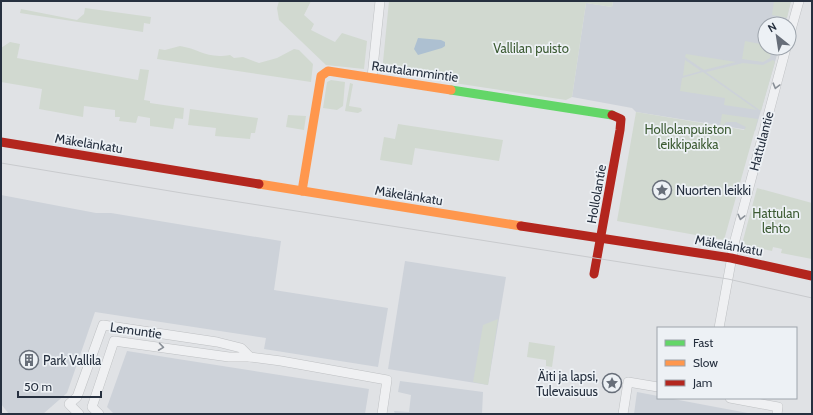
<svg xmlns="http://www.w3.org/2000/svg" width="813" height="415" viewBox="0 0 813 415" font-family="Cabin,sans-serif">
	<rect width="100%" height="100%" fill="#e0e2e5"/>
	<g fill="#cdd2d9">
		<polygon points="613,1 791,1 785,24 765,24 765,48 779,48 755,131 636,112 632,108 572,97 586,3 612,7"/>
		<polygon points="1,195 96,213 111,213 281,241 274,290 388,308 378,367 264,349 266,338 95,312 67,393 43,414 9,414 1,404"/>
		<polygon points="405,261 506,277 488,385 388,369"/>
		<polygon points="127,351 369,389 365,414 114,414 107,407"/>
		<polygon points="400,381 483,392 482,414 395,414 394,411 409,412 411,395 398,392"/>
		<polygon points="637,392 658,396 658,398 668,398 753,414 634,414"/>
	</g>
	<g fill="#d1d9d0" fill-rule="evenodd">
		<polygon points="279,1 311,1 304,15 314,24 311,30 335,42 342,33 367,41 364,69 326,65 279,20 277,8"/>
		<polygon points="389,1 613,1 612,7 586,3 572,97 566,100 382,72"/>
		<polygon points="774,1 791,1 787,18 772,15"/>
		<polygon points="85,8 151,17 150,24 144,23 143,32 20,13 21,9 77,20 84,14"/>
		<polygon points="745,41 765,45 765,48 772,48 770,58 763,62 742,59"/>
		<polygon points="10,42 20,44 17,58 138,80 140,69 149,70 144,100 150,101 150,103 184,108 183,119 175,118 173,129 150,126 150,118 138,116 136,123 119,121 120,117 115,117 115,110 84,106 83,117 39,109 42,89 1,82 1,48"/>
		<path d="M 180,46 C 200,49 206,59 230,55 L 234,58 L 243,57 L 259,63 L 277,58 L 294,49 L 299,50 L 313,64 L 311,82 L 157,59 L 159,49 L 165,50 Z"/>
		<polygon points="686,54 736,62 704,70 685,57"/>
		<polygon points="685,60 701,71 683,76"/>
		<polygon points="773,60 775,62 761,111 706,72 743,63 763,65"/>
		<polygon points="703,72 757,110 724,105 725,98 680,91 682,78"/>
		<polygon points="331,80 345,82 343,106 337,110 323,108 327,82"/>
		<polygon points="350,83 353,84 349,106 361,108 362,111 358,113 345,111"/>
		<polygon points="190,109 258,118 255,133 251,133 250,139 215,136 216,128 188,125"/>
		<path d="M 636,112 L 720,126 L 722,114 L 758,119 L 724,240 L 617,221 ZM 727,122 L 736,122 L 746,127 L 744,130 L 722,126 Z"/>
		<polygon points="288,115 306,116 304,130 286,127"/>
		<polygon points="398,124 503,140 499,161 415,148 412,165 380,160 384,137 395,139"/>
		<polygon points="757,188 812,203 812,259 781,253 782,249 773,247 772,251 742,244"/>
		<polygon points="498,319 488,385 473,382 483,325"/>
		<polygon points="529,342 555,346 552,367 546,366 546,360 527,357"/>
	</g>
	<polygon fill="#adc0d1" points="418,38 441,40 445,42 445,46 442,48 418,55 414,49"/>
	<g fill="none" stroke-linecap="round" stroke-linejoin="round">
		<g stroke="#bec0c3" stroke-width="10">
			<g id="street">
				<polyline points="789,37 799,1"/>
				<polyline points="372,77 380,1"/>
				<polyline points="719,328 735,240 786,48"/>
				<polyline points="730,398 778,407 777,414"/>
				<polyline points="79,414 69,404 77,397 103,325 217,342 241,348 250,357"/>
				<polyline points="99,414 92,407 114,341 229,357 250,357 281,361 387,380 382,414"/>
				<polyline points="623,414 628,382 658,387"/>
			</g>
		</g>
		<use href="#street" stroke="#eff0f2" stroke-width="9"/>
		<polyline stroke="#63d668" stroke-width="9" points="451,90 612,115"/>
		<g stroke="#ff974d" stroke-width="9">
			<polyline points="259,184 521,226"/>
			<polyline points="302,191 321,76 328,71 451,90"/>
		</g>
		<g stroke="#b3261e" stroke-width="9">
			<polyline points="1,142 259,184"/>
			<polyline points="521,226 731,258 812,276"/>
			<polyline points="594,274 620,130 621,119 612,115"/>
		</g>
		<polyline stroke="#c8cacd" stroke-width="1" points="1,163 182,193 728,279 812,298"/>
	</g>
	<defs><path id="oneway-chevron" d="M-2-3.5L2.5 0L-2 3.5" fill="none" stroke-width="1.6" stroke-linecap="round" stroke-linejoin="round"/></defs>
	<g stroke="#8a9098">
		<use href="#oneway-chevron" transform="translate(776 86) rotate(105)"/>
		<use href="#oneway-chevron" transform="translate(741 217) rotate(104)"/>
		<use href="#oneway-chevron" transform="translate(161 347) rotate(8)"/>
	</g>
	<defs>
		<g id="sight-ring" transform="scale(1)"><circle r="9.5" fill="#edf1f5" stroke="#676e79" stroke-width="1.5"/><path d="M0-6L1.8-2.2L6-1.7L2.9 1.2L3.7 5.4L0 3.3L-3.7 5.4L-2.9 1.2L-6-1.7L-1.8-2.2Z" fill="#676e79"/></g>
		<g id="building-ring" transform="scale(1)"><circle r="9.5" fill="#edf1f5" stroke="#676e79" stroke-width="1.5"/><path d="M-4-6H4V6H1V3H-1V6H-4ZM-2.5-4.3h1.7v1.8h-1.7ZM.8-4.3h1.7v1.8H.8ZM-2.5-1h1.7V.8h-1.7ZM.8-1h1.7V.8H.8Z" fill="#676e79"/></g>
	</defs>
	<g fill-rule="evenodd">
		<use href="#sight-ring" x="662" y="190"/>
		<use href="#building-ring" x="29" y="360"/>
		<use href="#sight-ring" x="612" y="383"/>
	</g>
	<g text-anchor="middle" stroke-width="3.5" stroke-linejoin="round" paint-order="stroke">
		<g font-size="13" fill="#3c5b33" stroke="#edf1f5">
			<text x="531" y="53">Vallilan puisto</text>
			<text x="688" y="134">Hollolanpuiston<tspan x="688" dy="15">leikkipaikka</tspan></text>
			<text x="776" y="218">Hattulan<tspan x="776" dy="15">lehto</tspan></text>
		</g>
		<g font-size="13" fill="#26303f" stroke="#edf1f5">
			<text transform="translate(415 71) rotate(8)" y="5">Rautalammintie</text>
			<text transform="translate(761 141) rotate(-75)" y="5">Hattulantie</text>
			<text transform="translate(89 143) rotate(9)" y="5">Mäkelänkatu</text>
			<text transform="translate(596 194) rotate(-80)" y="5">Hollolantie</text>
			<text transform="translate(409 195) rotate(9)" y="5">Mäkelänkatu</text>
			<text transform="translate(729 245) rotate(10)" y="5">Mäkelänkatu</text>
			<text transform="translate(136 330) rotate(8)" y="5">Lemuntie</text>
		</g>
		<g font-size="13" fill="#26303f" stroke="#edf1f5" text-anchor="start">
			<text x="676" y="195">Nuorten leikki</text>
			<text x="43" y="365">Park Vallila</text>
			<text x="598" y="381" text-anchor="end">Äiti ja lapsi,<tspan x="598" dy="15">Tulevaisuus</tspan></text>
		</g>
	</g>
	<rect width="813" height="415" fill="none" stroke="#26303f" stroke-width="4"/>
	<rect x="657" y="327" width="140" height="72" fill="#edf1f5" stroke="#9da4ac"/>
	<rect x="665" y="340" width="20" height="6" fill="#63d668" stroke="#9da4ac"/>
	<text x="693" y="347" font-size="12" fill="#26303f">Fast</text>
	<rect x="665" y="360" width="20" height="6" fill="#ff974d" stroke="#9da4ac"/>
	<text x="693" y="367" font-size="12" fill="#26303f">Slow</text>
	<rect x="665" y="380" width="20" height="6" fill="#b3261e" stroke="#9da4ac"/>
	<text x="693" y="387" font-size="12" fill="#26303f">Jam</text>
	<g transform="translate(777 36) rotate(330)"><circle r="19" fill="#edf1f5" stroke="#9da4ac"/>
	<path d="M0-3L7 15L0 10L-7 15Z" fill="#676e79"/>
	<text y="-6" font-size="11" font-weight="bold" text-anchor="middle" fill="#26303f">N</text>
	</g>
	<path d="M18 391v6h83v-6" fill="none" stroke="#26303f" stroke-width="2"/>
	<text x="24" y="391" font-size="12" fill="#26303f" stroke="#edf1f5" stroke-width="3" paint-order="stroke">50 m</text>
</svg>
